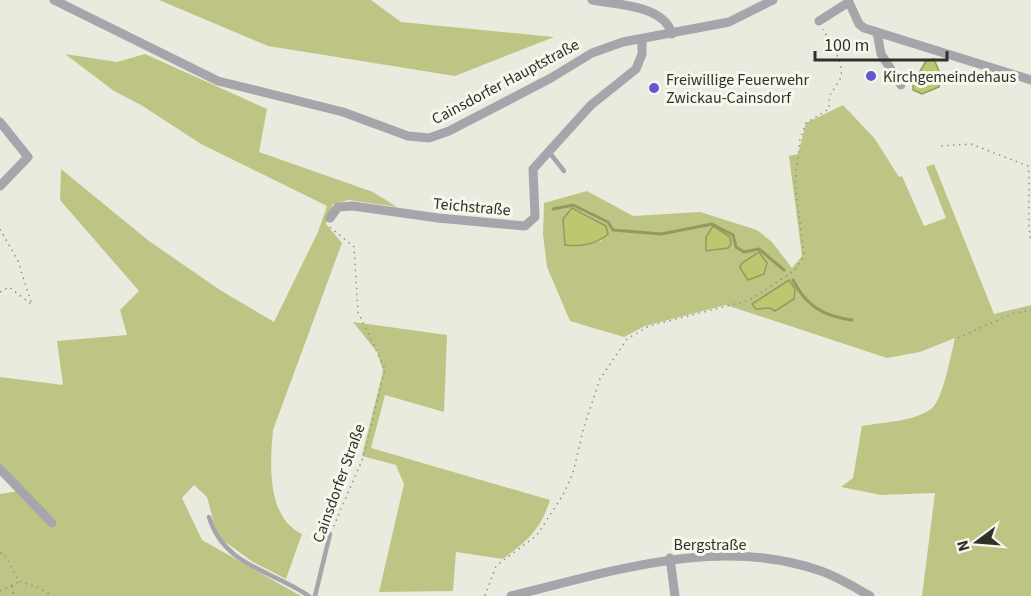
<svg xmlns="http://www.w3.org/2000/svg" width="1031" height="596" viewBox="0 0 1031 596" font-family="'Source Sans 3',sans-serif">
	<rect width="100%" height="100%" fill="#e9ebdf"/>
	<g fill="#bec584" fill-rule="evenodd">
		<polygon points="159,0 371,0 401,22 554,37 455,76 268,46"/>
		<path d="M 65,54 L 117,62 L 145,54 L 267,109 L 259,152 L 373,192 L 397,207 L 349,200 L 333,204 L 326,224 L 342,243 L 273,430 C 270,463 266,517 302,534 L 286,579 L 253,562 L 224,541 L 215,527 L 207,497 L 194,485 L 182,498 L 202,540 L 301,596 L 0,596 L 0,494 L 26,490 L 0,465 L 0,377 L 63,385 L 57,341 L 127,335 L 120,310 L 139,291 L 60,200 L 61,169 L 149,241 L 220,290 L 274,322 L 318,232 L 327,206 L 201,144 L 141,105 L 114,91 Z"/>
		<path d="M 843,105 L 875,139 L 899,177 L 902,176 L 924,226 L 946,218 L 926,167 L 934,164 L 994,314 L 1031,305 L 1031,596 L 922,596 L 935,493 L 881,495 L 841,487 L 853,478 L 862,426 C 883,422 913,422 931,409 C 943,400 951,354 955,338 L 920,352 L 887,358 L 726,305 L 645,326 L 624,337 L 570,321 L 547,267 L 543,234 L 544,203 L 587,191 L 633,216 L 700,212 L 757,230 L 772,242 L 792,268 L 802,256 L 789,156 L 798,154 L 806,123 ZM 582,212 L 606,226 L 601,241 L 581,245 L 565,245 L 563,219 Z"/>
		<path d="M 353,322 L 447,335 L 444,412 L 385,395 L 371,448 L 550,500 C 540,531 528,540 503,559 L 456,552 L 453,591 L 379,592 L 404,484 L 396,465 L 362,456 L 383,371 L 377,352 Z"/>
	</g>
	<g fill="#bec770" stroke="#939a5c" stroke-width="1.5">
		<polygon points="934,59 941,76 939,87 922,94 913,90 913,83 926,61"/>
		<path d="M 572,208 L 606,226 L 608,234 C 597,244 580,247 565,245 L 563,219 Z"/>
		<polygon points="713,226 730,237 731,244 728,248 706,251 706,237"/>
		<polygon points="759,252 767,263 764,274 748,280 740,268 741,264"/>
		<polygon points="789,280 795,289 794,299 775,311 770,308 756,309 752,304"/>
	</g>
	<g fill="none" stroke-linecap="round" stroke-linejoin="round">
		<g stroke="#939a5c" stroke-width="3">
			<polyline points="553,209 573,205 608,222 613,230 661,234 712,224 733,235 736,247 744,252 759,249 784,270"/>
			<path d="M 793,280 C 806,306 823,316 852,320"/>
		</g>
		<g stroke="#909289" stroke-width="1.5" stroke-dasharray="1.5 4.5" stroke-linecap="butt">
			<path d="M 941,146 L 971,144 L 1028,166 C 1031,190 1026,216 1031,242"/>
			<polyline points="330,227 354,247 358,312 385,369 363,458 333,528"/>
			<polyline points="0,229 18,261 32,305"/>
			<polyline points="0,292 9,287 31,304"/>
			<polyline points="958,338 1014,313 1031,310"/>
			<polyline points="0,553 4,554 19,581 37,587 53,596"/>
			<polyline points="12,586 14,596"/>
			<polyline points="0,591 18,582"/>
			<path d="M 485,596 L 496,566 L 537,535 L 563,495 L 573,473 L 583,430 L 600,379 L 627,339 L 649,326 L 750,300 L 795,270 L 804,256 L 795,182 L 800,139 L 806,123 L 829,109 C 828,91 833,93 840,79 C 846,65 830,42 823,29"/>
		</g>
		<g stroke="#a5a5ab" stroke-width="4.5">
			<polyline points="549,152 564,171"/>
			<path d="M 209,517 C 224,566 271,570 309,596"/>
			<polyline points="315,596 330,534"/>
		</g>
		<g stroke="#a5a5ab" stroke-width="9">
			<polyline points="54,0 218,81 343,112 408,136 429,138 449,131 551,78 592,53 623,42 729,22 773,0"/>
			<path d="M 592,0 C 618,5 664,5 672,34"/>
			<polyline points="848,0 859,24 864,28 1031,80"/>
			<polyline points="819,21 849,2"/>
			<polyline points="877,32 881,54 901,85"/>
			<polyline points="0,122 28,157 0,186"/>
			<polyline points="330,218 338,207 353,206 438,218 525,226 535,217 533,169 591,105 636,69 642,54 642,40"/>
			<polyline points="0,469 52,523"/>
			<polyline points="670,558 675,596"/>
			<path d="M 511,596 C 611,572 719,535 821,571 C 838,577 854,587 870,596"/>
		</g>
	</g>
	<g fill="#6357d0" stroke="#f6f8ec" stroke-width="2">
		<circle cx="871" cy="76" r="6"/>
		<circle cx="654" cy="88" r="6"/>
	</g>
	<g text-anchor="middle" stroke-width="6" stroke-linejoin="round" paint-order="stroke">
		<g font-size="16" fill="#30312c" stroke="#f6f8ec" text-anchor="start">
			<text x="883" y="82">Kirchgemeindehaus</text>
			<text x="666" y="85">Freiwillige Feuerwehr<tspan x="666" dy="18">Zwickau-Cainsdorf</tspan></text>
		</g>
		<g font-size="16" fill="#30312c" stroke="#f6f8ec">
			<text transform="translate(505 81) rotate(-28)" y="6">Cainsdorfer Hauptstraße</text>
			<text transform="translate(472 206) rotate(5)" y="6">Teichstraße</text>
			<text transform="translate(338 483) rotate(-70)" y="6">Cainsdorfer Straße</text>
			<text x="710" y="550">Bergstraße</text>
		</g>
	</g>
	<g transform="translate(977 542) rotate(254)" stroke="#f6f8ec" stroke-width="4.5" paint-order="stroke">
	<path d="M0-4.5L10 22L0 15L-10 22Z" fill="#30312c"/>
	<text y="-9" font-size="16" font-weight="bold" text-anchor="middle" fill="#30312c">N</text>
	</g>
	<path d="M815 51v9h132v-9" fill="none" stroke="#30312c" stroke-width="3"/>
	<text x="824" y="51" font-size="18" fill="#30312c" stroke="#f6f8ec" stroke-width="4.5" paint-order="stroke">100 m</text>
</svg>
